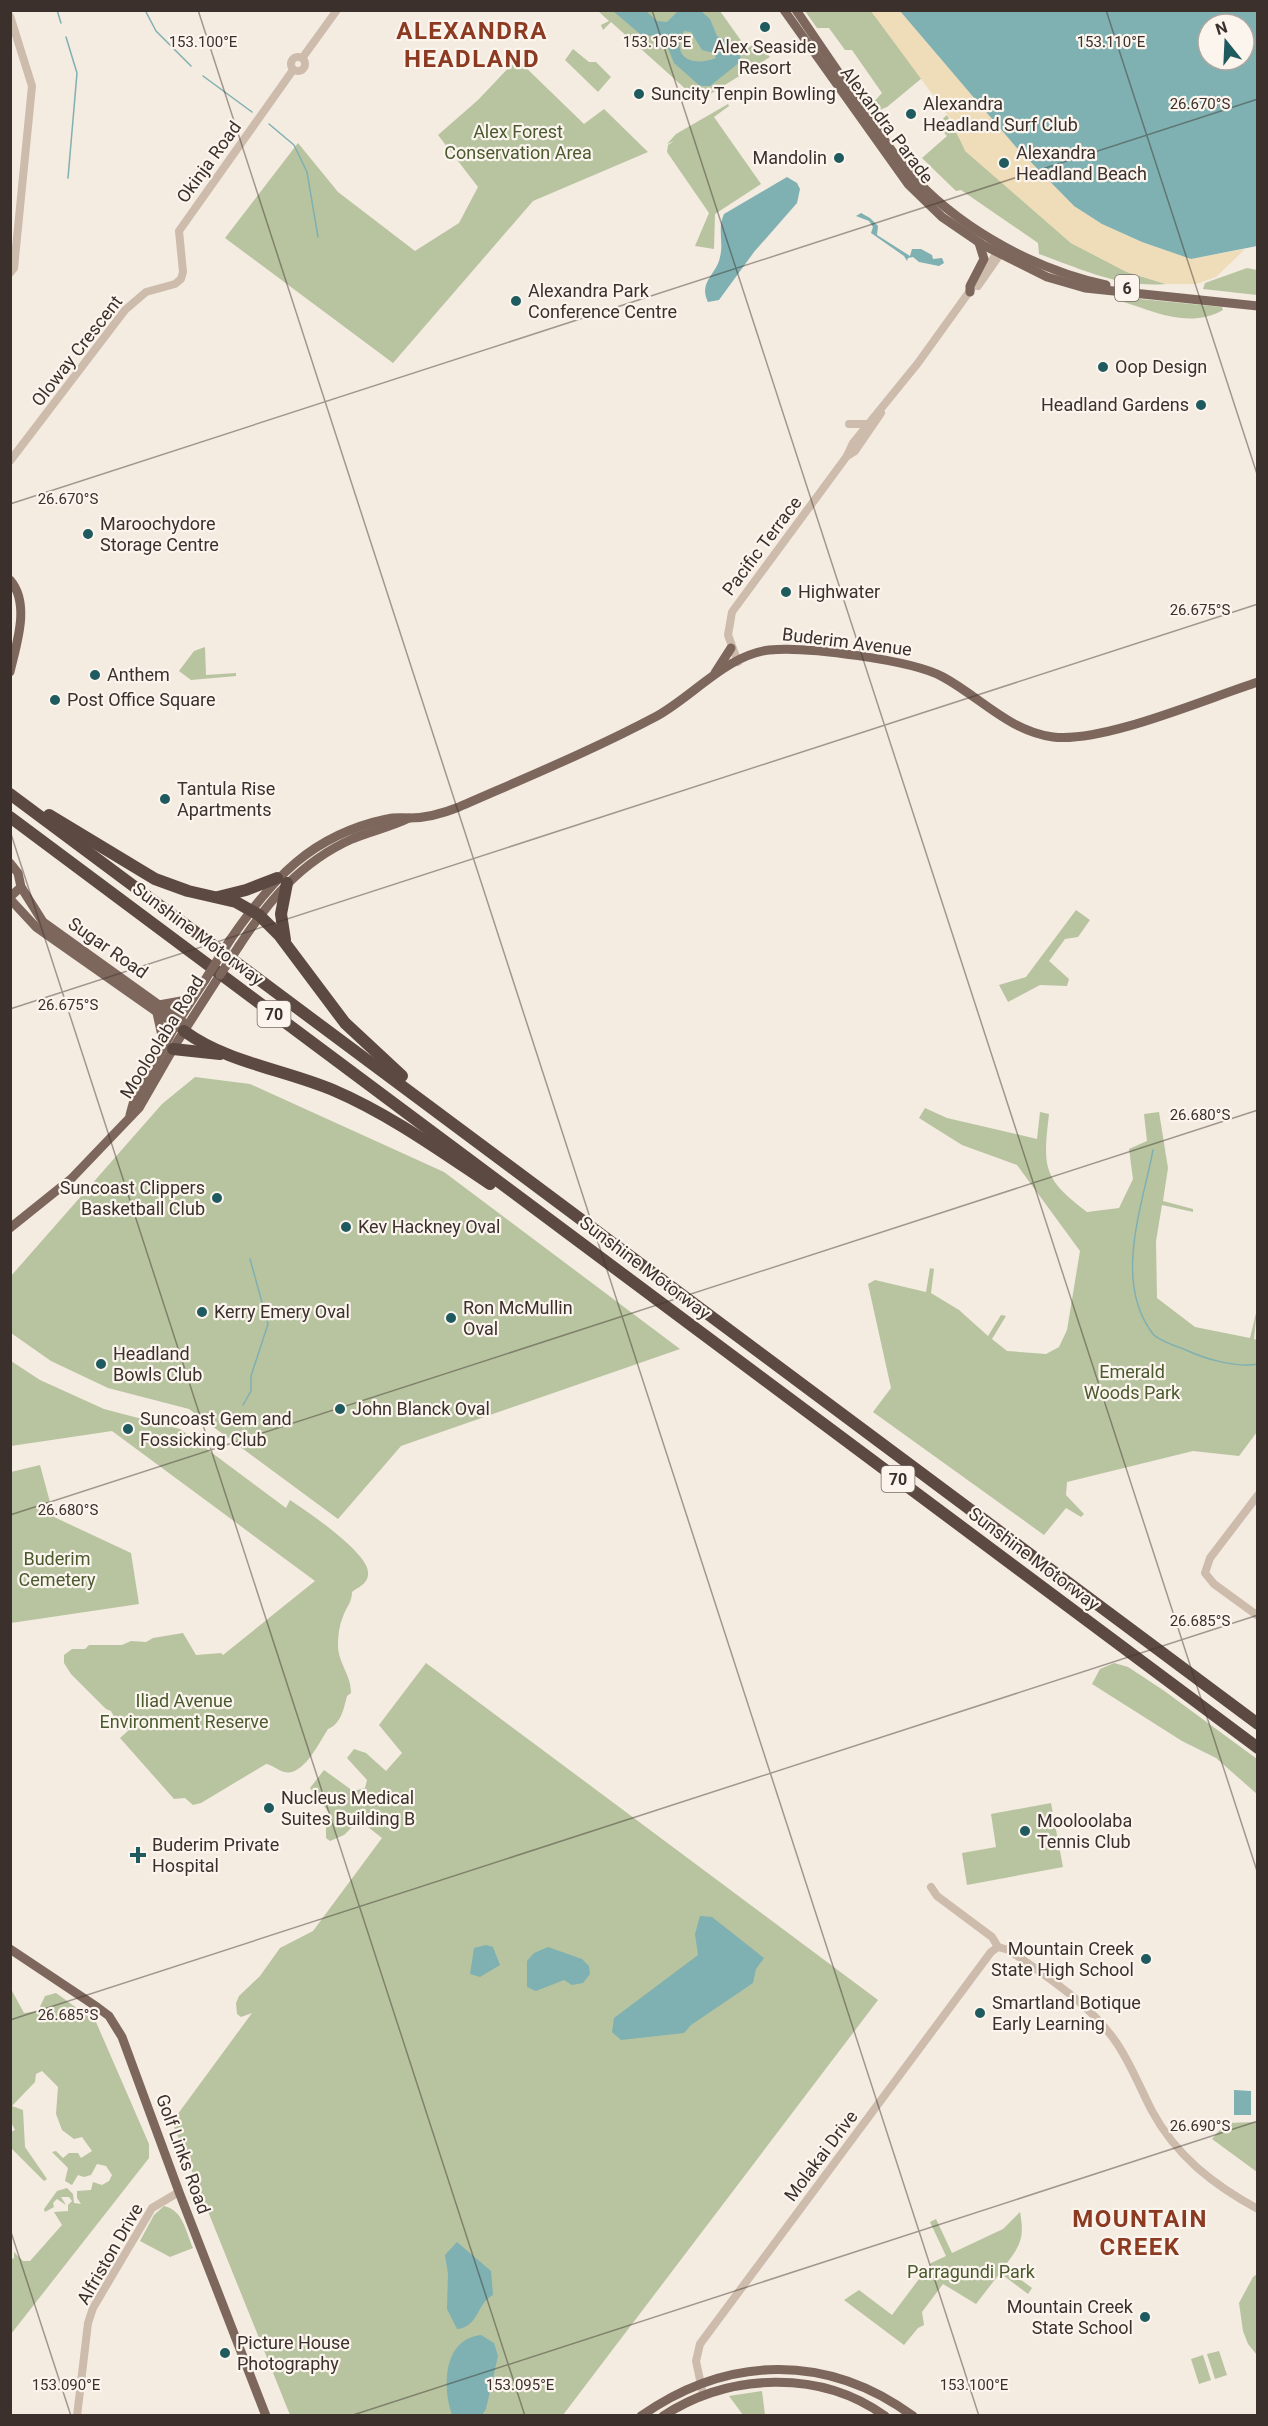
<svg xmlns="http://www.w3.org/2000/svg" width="1268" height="2426" viewBox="0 0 1268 2426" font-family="Roboto,sans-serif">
	<rect width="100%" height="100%" fill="#f4ebe1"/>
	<g fill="#b8c4a0">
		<polygon points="598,11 720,11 747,49 758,41 770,57 699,101 611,22 603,30 601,25 609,21"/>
		<polygon points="805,11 871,11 922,78 887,107 875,112 870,106 882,93 852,50 845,50 829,28 817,28"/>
		<polygon points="573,49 589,62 596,62 611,77 598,92 565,60"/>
		<polygon points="517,59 584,124 604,109 648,152 533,201 393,363 225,238 298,143 338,192 415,251 459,223 478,187 438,135 478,100"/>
		<polygon points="728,104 729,106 714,117 761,184 715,214 714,249 695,246 709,213 667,152 668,145 674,141 667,144 676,134"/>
		<path d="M 947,115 L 966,151 L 1071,243 L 1127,272 L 1166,284 C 1120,288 1081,269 1039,254 L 1038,243 L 961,190 L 956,191 L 922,158 L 947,136 L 937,124 Z"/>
		<polygon points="1247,268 1257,270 1257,295 1203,289 1205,283"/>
		<path d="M 1120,297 L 1222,307 L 1223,310 C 1189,329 1155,312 1121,301 Z"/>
		<polygon points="205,647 206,675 236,673 236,676 191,680 179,671 194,651"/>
		<polygon points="1076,910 1090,920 1078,937 1065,939 1049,961 1069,979 1067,986 1040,985 1008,1002 999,985 1026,977"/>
		<polygon points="195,1077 250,1084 444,1172 680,1349 401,1446 338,1519 189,1409 108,1388 51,1361 11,1333 11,1276 162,1104"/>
		<path d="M 925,1108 L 947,1118 L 1037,1139 L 1040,1112 L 1049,1114 C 1043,1167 1042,1178 1087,1212 L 1119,1208 L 1133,1179 L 1129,1149 L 1147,1141 L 1144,1114 L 1159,1112 L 1168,1168 L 1163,1201 L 1193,1209 L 1193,1212 L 1162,1205 L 1156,1241 L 1157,1298 L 1195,1327 L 1250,1338 L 1257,1309 L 1254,1339 L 1258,1340 L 1257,1432 L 1239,1456 L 1193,1451 L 1067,1482 L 1066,1495 L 1084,1514 L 1081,1517 L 1066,1508 L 1044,1535 L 873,1412 L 891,1388 L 868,1284 L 875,1280 L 926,1292 L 930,1268 L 934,1269 L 931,1293 L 959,1310 L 988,1336 L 1001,1315 L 1006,1316 L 992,1339 L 1007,1351 L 1046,1354 L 1059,1347 L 1067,1330 L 1080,1251 L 1017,1165 L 962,1145 L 919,1118 Z"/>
		<path d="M 11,1361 L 40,1380 L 104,1409 L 180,1429 L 286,1508 L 290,1500 C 307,1511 368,1553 368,1572 C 369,1584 358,1587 352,1592 C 352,1602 347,1606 344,1614 C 339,1625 338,1636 338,1647 C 339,1664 351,1675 351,1693 L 347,1696 C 344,1708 341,1724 328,1729 C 319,1743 303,1777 284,1772 C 277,1770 273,1765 266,1764 L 201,1803 L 193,1805 L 185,1798 L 174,1799 L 120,1738 L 129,1730 L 119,1726 L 111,1711 L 106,1709 L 71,1674 L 64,1663 L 64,1655 L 72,1649 L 85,1649 L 89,1645 L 122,1645 L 131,1641 L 146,1642 L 153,1638 L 183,1633 L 196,1655 L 221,1653 L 223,1655 L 315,1581 L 112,1431 L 11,1446 Z"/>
		<polygon points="40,1465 54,1517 131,1553 139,1604 11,1623 11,1472"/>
		<polygon points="426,1663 878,2000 563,2415 290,2415 172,2122 252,2013 241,2017 237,2014 236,2003 239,1996 260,1976 280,1948 313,1931 382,1838 359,1820 344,1835 330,1841 326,1838 326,1822 331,1815 310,1788 324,1770 353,1791 365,1788 367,1780 347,1758 354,1749 366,1753 386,1771 402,1753 379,1725"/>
		<polygon points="1114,1663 1128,1667 1163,1690 1257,1759 1257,1794 1216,1758 1182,1741 1092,1684 1100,1669"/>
		<polygon points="1051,1803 1063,1867 967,1885 962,1853 996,1847 991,1814"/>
		<polygon points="11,1989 24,2013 38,2011 45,1996 56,1993 96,2022 149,2144 149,2158 11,2334 10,2260 14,2258 14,2252 23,2261 30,2261 62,2225 54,2212 68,2211 68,2205 72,2201 69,2197 61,2197 66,2205 57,2199 53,2203 54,2207 45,2212 44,2209 57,2191 67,2188 73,2194 74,2203 81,2204 77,2198 77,2191 91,2190 93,2182 102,2185 109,2181 112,2175 106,2166 97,2164 91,2175 84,2177 78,2175 72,2185 65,2181 68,2168 52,2152 56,2151 63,2158 69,2153 78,2153 81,2158 92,2151 82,2137 74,2139 62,2130 56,2114 58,2087 42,2071 36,2074 35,2082 12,2106 23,2110 25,2147 47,2179 44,2181 11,2148 11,2132 15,2130 10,2120"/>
		<polygon points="1257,2122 1257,2172 1212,2139 1226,2123"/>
		<path d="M 164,2206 C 183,2210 186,2232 193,2248 L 170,2257 L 140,2241 L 154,2215 Z"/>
		<path d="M 1020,2212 C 1025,2239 1020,2246 1004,2267 L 1032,2288 L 1028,2294 L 1000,2273 L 976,2304 L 943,2284 L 922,2312 L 924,2325 L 918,2328 L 904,2345 L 844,2300 L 859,2290 L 892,2315 L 931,2263 L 946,2256 L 930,2222 L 936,2219 L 952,2253 L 1003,2229 Z"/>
		<polygon points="1257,2274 1257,2355 1248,2344 1243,2331 1239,2303 1253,2277"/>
		<polygon points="1219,2351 1227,2375 1215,2379 1207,2354"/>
		<polygon points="1203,2355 1211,2380 1199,2384 1191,2359"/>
		<polygon points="762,2391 765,2415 743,2415 729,2396"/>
	</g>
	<polygon fill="#efdcb8" points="871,11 900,11 1016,147 1074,206 1102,224 1142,242 1191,259 1245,249 1216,277 1196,284 1166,284 1127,272 1071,243 965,151 952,121"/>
	<g fill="#7fb0b2" fill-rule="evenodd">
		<path d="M 613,11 L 646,11 L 657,21 L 667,22 L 678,11 L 701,11 L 710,19 L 717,36 L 733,43 L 741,50 L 740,62 L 710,86 L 700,86 L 674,63 L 664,38 L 640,34 ZM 684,31 L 691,32 L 702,50 L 713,53 L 716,58 C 693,67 670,58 684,31 Z"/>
		<path d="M 900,11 L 1257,11 L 1257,246 L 1191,259 L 1142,242 L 1102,224 L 1074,206 L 1016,147 ZM 1208,24 L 1244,24 L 1244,60 L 1208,60 Z"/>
		<path d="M 787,177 L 797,183 L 800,189 L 797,203 L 754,252 L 719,300 L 708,302 C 698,282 717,274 720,257 C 724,242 717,229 724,214 Z"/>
		<polygon points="861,213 870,218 878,226 877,235 910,256 912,249 921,249 932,255 933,259 942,258 944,263 939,266 919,262 913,257 908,258 907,261 904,256 871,233 873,227 869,221 856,216"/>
		<polygon points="700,1916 712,1917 764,1958 756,1969 753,1983 691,2025 684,2033 621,2040 612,2032 614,2018 698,1955 695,1934"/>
		<polygon points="486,1945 493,1947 500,1965 480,1977 470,1974 474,1948"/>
		<polygon points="548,1947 582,1959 589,1966 590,1974 583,1983 572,1985 564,1980 536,1991 527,1987 527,1961 534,1953"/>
		<polygon points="1234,2090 1251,2091 1251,2115 1234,2115"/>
		<path d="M 457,2242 L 491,2271 L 493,2295 C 476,2304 479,2327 457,2329 L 447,2309 L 448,2274 L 445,2255 Z"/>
		<path d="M 481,2335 L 494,2343 L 498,2356 L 486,2409 L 482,2415 L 452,2415 C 442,2387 443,2339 481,2335 Z"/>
	</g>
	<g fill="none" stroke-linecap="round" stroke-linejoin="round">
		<g stroke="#7fb0b2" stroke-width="1.5">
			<polyline points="57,10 61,23"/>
			<polyline points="145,10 156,31 191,66"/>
			<polyline points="66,37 77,73 68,178"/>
			<polyline points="203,76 252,112"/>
			<polyline points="269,124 294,145 307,172 318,237"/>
			<path d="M 1153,1150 C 1142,1208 1113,1282 1153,1334 C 1159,1341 1176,1346 1186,1350 C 1205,1359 1236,1368 1258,1364"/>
			<polyline points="243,1405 251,1391 251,1376 268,1324 250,1259"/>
		</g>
		<g stroke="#cdbbac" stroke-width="8">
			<polyline points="10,16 32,86 14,268 10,273"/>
			<circle cx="298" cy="64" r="7"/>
			<polyline points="303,57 337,10"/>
			<polyline points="978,286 1003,250"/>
			<polyline points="849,424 868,424"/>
			<polyline points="847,456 855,451 881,413"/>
			<polyline points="10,461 125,310 146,292 175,284 181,279 183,272 179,231 293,70"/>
			<polyline points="738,662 728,635 732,612 847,456 853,443 918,363 1000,249"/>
			<polyline points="1258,1495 1210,1558 1205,1573 1214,1584 1258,1616"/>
			<polyline points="931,1887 937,1896 992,1937 998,1947"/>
			<path d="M 998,1947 L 1009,1950 C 1047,1977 1089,2003 1116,2042 C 1131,2064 1140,2088 1152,2111 C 1176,2156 1214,2185 1258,2209"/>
			<polyline points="703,2394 696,2361 700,2344 991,1952 998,1947"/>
			<polyline points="77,2416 88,2323 93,2308 152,2208 179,2192"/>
		</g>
		<g stroke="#7d675c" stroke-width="9">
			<polyline points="784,10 908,184 942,217 983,245 1047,277 1085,288 1258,306"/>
			<path d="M 796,10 C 819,44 842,78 866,112 C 881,135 897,161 917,181 C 966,232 1037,270 1106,285"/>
			<polyline points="970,292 970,286 984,259 979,243"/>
			<path d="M 10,580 C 31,604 16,645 10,672"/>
			<polyline points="715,673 731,648"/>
			<polyline points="10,863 18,873 21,887 10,897"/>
			<polyline points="21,887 43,922 187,1025"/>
			<polyline points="10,899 36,927 184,1031"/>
			<path d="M 230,940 C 272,879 311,835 387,819 C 395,817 401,818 410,818 C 426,818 444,813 459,807 C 525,778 593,750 657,716 C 693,696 727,655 769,650 C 804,646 913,660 943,677 C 980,697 1009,731 1053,737 C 1104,743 1205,699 1258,682"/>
			<path d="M 239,946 C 269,900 301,862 352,839 C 371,831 391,827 409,818"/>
			<polyline points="159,1005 192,999"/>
			<polyline points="157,1013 164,1045"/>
			<polyline points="130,1115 133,1104 175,1026 205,980"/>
			<polyline points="10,1228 71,1179 139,1108 177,1042 220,975"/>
			<polyline points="10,1949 97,2007 109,2016 122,2037 179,2192 266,2416"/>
			<path d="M 641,2416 C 728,2355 827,2353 913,2416"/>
			<path d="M 663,2416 C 729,2373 820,2369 885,2416"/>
		</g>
		<g stroke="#5c4a42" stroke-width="12">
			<polyline points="10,794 1258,1724"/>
			<polyline points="49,815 155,879 188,891 236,902 259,915 279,935 345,1023 402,1076"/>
			<polyline points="10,817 1258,1748"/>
			<polyline points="218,897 246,890 277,878"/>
			<polyline points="285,940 281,914 287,883"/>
			<path d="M 184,1031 C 228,1063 283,1069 333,1090 C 389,1114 439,1150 490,1184"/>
			<polyline points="173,1049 220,1054"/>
		</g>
		<g stroke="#7d675c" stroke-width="9">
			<polyline points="220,975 239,946"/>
			<polyline points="205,980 230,940"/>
		</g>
	</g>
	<path fill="none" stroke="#3b302b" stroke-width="1.5" stroke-opacity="0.45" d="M 198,10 L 979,2416M 652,10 L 1258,1874M 1106,10 L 1258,477M 10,504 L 1258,99M 10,831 L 525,2416M 10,1009 L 1258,604M 10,1515 L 1258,1110M 10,2020 L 1258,1615M 10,2229 L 71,2416M 350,2416 L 1258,2121"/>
	<g fill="#1f5a5e" stroke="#fbf5ee" stroke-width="2">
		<circle cx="765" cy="27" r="6"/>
		<circle cx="639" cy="94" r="6"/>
		<circle cx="911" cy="114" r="6"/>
		<circle cx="839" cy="158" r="6"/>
		<circle cx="1004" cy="163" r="6"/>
		<circle cx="516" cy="301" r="6"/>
		<circle cx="1103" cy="367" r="6"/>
		<circle cx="1201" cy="405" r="6"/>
		<circle cx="88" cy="534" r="6"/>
		<circle cx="786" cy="592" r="6"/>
		<circle cx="95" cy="675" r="6"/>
		<circle cx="55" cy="700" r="6"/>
		<circle cx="165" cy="799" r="6"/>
		<circle cx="217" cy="1198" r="6"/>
		<circle cx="346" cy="1227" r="6"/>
		<circle cx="202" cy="1312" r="6"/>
		<circle cx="451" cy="1318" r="6"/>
		<circle cx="101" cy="1364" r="6"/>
		<circle cx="340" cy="1409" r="6"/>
		<circle cx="128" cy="1429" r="6"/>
		<circle cx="269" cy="1808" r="6"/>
		<circle cx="1025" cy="1831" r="6"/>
		<path d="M135 1846h6v6h6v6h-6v6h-6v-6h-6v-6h6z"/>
		<circle cx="1146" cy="1959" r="6"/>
		<circle cx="980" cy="2013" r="6"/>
		<circle cx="1145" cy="2317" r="6"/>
		<circle cx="225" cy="2353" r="6"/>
	</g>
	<g text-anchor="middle" stroke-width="4.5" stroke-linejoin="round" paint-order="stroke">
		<g fill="#fbf5ee" stroke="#756b66" stroke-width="1.5">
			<rect x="1115" y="275" width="24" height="26" rx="4.5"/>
			<rect x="257.5" y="1001" width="33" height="26" rx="4.5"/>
			<rect x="881.5" y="1466" width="33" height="26" rx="4.5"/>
		</g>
		<g font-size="16" font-weight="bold" fill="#3b302b">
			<text x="1127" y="294">6</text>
			<text x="274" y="1020">70</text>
			<text x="898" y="1485">70</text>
		</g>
		<g font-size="18" fill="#3b302b" stroke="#fbf5ee" text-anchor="start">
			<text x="765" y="53" text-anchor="middle">Alex Seaside<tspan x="765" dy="21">Resort</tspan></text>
			<text x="651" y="100">Suncity Tenpin Bowling</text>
			<text x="923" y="110">Alexandra<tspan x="923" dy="21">Headland Surf Club</tspan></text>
			<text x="1016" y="159">Alexandra<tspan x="1016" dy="21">Headland Beach</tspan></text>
			<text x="827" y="164" text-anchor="end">Mandolin</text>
			<text x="528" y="297">Alexandra Park<tspan x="528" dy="21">Conference Centre</tspan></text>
			<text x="1115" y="373">Oop Design</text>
			<text x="1189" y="411" text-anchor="end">Headland Gardens</text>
			<text x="100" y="530">Maroochydore<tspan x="100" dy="21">Storage Centre</tspan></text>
			<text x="798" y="598">Highwater</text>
			<text x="107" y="681">Anthem</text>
			<text x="67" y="706">Post Office Square</text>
			<text x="177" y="795">Tantula Rise<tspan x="177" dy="21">Apartments</tspan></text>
			<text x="205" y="1194" text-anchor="end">Suncoast Clippers<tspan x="205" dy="21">Basketball Club</tspan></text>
			<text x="358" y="1233">Kev Hackney Oval</text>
			<text x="463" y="1314">Ron McMullin<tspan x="463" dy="21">Oval</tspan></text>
			<text x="214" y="1318">Kerry Emery Oval</text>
			<text x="113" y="1360">Headland<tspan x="113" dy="21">Bowls Club</tspan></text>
			<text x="352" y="1415">John Blanck Oval</text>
			<text x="140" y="1425">Suncoast Gem and<tspan x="140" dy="21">Fossicking Club</tspan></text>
			<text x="281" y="1804">Nucleus Medical<tspan x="281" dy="21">Suites Building B</tspan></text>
			<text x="1037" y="1827">Mooloolaba<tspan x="1037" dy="21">Tennis Club</tspan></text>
			<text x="152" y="1851">Buderim Private<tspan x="152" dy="21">Hospital</tspan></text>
			<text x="1134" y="1955" text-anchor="end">Mountain Creek<tspan x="1134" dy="21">State High School</tspan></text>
			<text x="992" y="2009">Smartland Botique<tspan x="992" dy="21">Early Learning</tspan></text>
			<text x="1133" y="2313" text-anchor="end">Mountain Creek<tspan x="1133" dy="21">State School</tspan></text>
			<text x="237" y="2349">Picture House<tspan x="237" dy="21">Photography</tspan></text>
		</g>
		<g font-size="18" fill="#3b302b" stroke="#fbf5ee">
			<text transform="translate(887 125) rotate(53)" y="6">Alexandra Parade</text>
			<text transform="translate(209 162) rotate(-54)" y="6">Okinja Road</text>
			<text transform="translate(77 351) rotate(-52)" y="6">Oloway Crescent</text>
			<text transform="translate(762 546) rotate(-53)" y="6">Pacific Terrace</text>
			<text transform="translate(847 642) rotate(7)" y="6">Buderim Avenue</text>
			<text transform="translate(198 934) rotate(37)" y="6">Sunshine Motorway</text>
			<text transform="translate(108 948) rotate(35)" y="6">Sugar Road</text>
			<text transform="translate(162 1037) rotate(-58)" y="6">Mooloolaba Road</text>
			<text transform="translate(645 1268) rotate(37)" y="6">Sunshine Motorway</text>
			<text transform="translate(1034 1559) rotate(37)" y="6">Sunshine Motorway</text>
			<text transform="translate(183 2154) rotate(70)" y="6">Golf Links Road</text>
			<text transform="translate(821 2156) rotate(-53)" y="6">Molakai Drive</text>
			<text transform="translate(110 2254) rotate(-60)" y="6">Alfriston Drive</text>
		</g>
		<g font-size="18" fill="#4a5a2e" stroke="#fbf5ee">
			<text x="518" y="138">Alex Forest<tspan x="518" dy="21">Conservation Area</tspan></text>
			<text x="1132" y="1378">Emerald<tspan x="1132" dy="21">Woods Park</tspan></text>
			<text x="57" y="1565">Buderim<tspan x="57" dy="21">Cemetery</tspan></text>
			<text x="184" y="1707">Iliad Avenue<tspan x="184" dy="21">Environment Reserve</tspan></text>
			<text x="971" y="2278">Parragundi Park</text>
		</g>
		<g font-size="24" font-weight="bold" letter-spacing="1.5" fill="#8c3b22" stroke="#fbf5ee">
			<text x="472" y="39">ALEXANDRA<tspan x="472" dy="28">HEADLAND</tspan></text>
			<text x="1140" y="2227">MOUNTAIN<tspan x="1140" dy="28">CREEK</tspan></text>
		</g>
	</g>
	<g font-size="15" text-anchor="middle" fill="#3b302b" stroke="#fbf5ee" stroke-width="4.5" stroke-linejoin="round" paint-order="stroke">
		<text x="203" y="47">153.100°E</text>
		<text x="657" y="47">153.105°E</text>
		<text x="1111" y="47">153.110°E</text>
		<text x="1200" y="109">26.670°S</text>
		<text x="68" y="504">26.670°S</text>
		<text x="1200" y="615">26.675°S</text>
		<text x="68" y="1010">26.675°S</text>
		<text x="1200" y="1120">26.680°S</text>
		<text x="68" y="1515">26.680°S</text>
		<text x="1200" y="1626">26.685°S</text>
		<text x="68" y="2020">26.685°S</text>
		<text x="1200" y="2131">26.690°S</text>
		<text x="66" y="2390">153.090°E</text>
		<text x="520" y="2390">153.095°E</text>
		<text x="974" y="2390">153.100°E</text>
	</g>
	<rect width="1268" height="2426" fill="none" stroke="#3b302b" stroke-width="24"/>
	<g transform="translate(1226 42) rotate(342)"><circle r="28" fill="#fbf5ee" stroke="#aea6a0" stroke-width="1.5"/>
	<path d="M0-4.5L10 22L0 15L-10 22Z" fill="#1f5a5e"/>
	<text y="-9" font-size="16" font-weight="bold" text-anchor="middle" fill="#3b302b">N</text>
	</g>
</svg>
